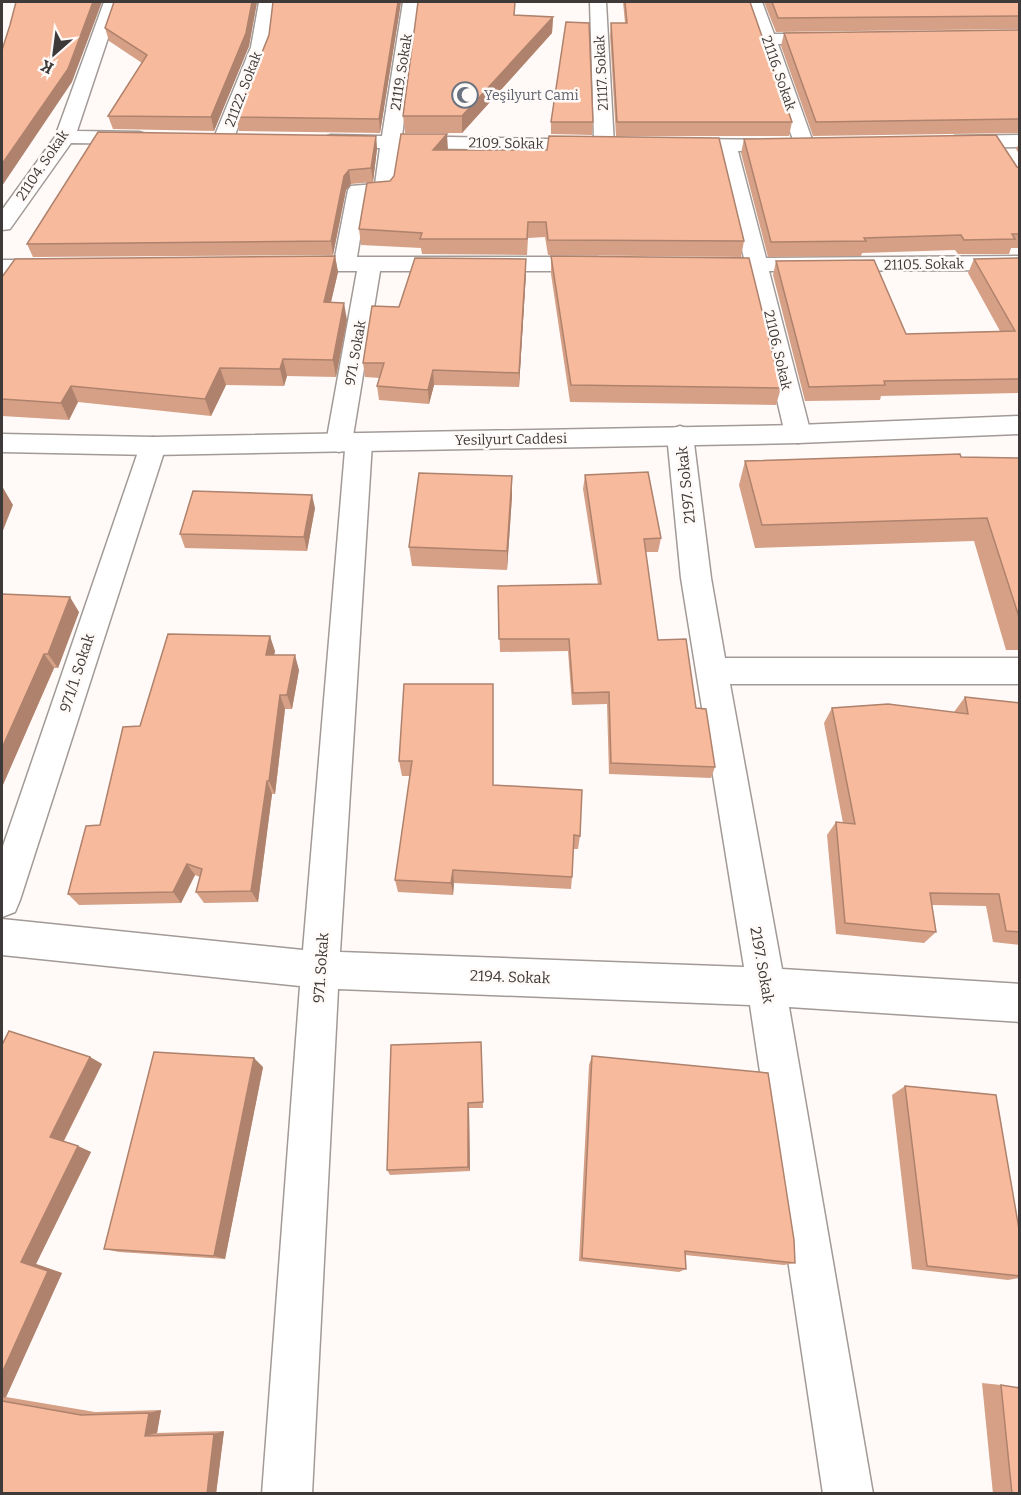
<svg xmlns="http://www.w3.org/2000/svg" width="1021" height="1495" viewBox="0 0 1021 1495" font-family="Bitter,serif">
	<rect width="100%" height="100%" fill="#fffaf8"/>
	<g fill="none" stroke-linecap="round" stroke-linejoin="round">
		<g stroke="#a19a97" stroke-width="3">
			<g id="minor">
				<polygon points="104,2 120,2 77,131 139,132 146,134 149,138 146,142 139,144 71,143 10,229 2,230 2,210 55,137"/>
				<polygon points="259,2 275,2 269,47 233,140 230,144 216,144 213,140 251,47"/>
				<polygon points="403,2 419,2 402,136 594,140 590,2 606,2 614,145 611,149 604,151 400,148 394,190 391,194 367,196 357,257 597,257 605,259 608,264 605,269 597,271 380,271 353,436 359,434 368,437 372,443 340,952 744,967 681,578 667,435 671,429 680,426 689,429 693,435 711,578 725,658 1020,658 1020,684 730,684 782,969 1020,984 1020,1022 789,1007 873,1494 823,1494 750,1005 338,989 312,1494 262,1494 300,986 2,955 2,919 303,950 345,450 339,452 330,449 326,443 357,271 291,271 283,269 280,264 283,259 335,257 348,190 351,186 375,184 380,148 331,147 324,145 321,141 324,137 331,135 382,136"/>
				<polygon points="746,2 762,2 774,34 829,34 835,35 838,39 835,43 829,44 778,44 814,145 811,149 804,151 795,147 787,151 738,151 766,258 1020,256 1020,270 769,271 811,434 807,440 798,443 789,440 785,434 747,271 697,270 694,265 697,260 744,258 718,151 669,149 666,145 669,141 676,139 793,140"/>
				<polygon points="1020,135 1020,147 955,148 948,146 945,142 948,138 955,136"/>
				<polygon points="2,260 54,260 62,262 65,267 62,272 54,274 2,274"/>
				<polygon points="153,437 162,440 166,446 20,900 15,912 2,917 2,849 140,446 144,440"/>
			</g>
		</g>
		<g stroke="#a19a97" stroke-width="3">
			<polygon id="tertiary" points="1020,416 1020,434 798,443 153,455 2,452 2,434 153,437 798,425"/>
		</g>
		<use href="#minor" fill="#fff" fill-rule="evenodd"/>
		<use href="#tertiary" fill="#fff" fill-rule="evenodd"/>
	</g>
	<g fill="#d5a086">
		<polygon points="114,2 258,2 257,2 249,46 214,131 113,129 108,116 142,63 109,41 105,28"/>
		<polygon points="273,2 401,2 380,133 239,131 236,117 269,35"/>
		<polygon points="623,2 750,2 792,122 789,136 616,136 610,36 611,23 625,23"/>
		<polygon points="764,2 1020,2 1020,29 776,32"/>
		<polygon points="515,15 553,17 552,33 462,133 405,133 403,116"/>
		<polygon points="1020,30 1020,133 813,136 781,46 784,33"/>
		<polygon points="551,122 593,122 592,135 551,134"/>
		<polygon points="376,136 377,149 373,182 351,184 346,190 333,255 33,257 27,244"/>
		<polygon points="744,139 1020,168 1020,248 1011,248 1009,254 958,254 955,250 862,253 861,256 768,257 741,153"/>
		<polygon points="1020,142 1020,155 1016,149"/>
		<polygon points="448,150 744,241 741,257 548,255 545,237 528,238 527,255 422,254 421,248 361,245 359,229 390,181"/>
		<polygon points="335,256 338,272 331,302 347,320 336,377 287,376 284,386 226,385 211,416 78,402 69,420 2,416 2,277"/>
		<polygon points="551,256 781,388 776,405 570,402 551,274"/>
		<polygon points="1020,258 1020,393 881,396 880,400 805,401 773,275 776,261 906,334 1000,331 968,273 974,259"/>
		<polygon points="526,273 519,387 434,385 429,404 379,400 377,386 380,378 365,377 363,363 399,307"/>
		<polygon points="961,457 1020,458 1020,650 1006,650 974,541 755,548 739,485 745,461"/>
		<polygon points="585,475 661,538 658,552 646,552 658,640 696,708 715,767 711,778 609,774 607,704 572,705 568,651 500,652 498,586 598,584 583,489"/>
		<polygon points="512,476 512,496 507,570 412,566 409,547"/>
		<polygon points="315,508 307,551 185,548 180,534"/>
		<polygon points="2,594 79,612 58,668 54,668 2,787"/>
		<polygon points="275,651 274,655 299,670 292,709 285,709 275,794 272,794 258,902 204,903 196,892 200,877 195,875 181,903 79,905 68,894 100,825 140,726"/>
		<polygon points="404,684 493,785 580,836 578,849 573,849 572,877 571,889 454,883 453,895 398,892 395,880 410,776 402,776 399,761"/>
		<polygon points="965,697 1020,703 1020,945 993,942 986,906 932,905 936,932 924,943 836,934 827,835 836,822 843,823 824,723 832,708 954,712"/>
		<polygon points="481,1042 483,1108 469,1108 470,1171 390,1175 387,1170"/>
		<polygon points="2,1045 90,1057 102,1064 64,1141 91,1152 36,1264 62,1273 6,1397 95,1412 161,1410 157,1433 224,1431 216,1494 2,1494"/>
		<polygon points="592,1056 795,1263 784,1265 685,1255 686,1269 679,1272 579,1261 589,1065"/>
		<polygon points="263,1067 225,1259 119,1252 104,1249"/>
		<polygon points="905,1086 1020,1235 1020,1278 1008,1280 912,1269 892,1095"/>
		<polygon points="982,1383 1001,1385 1020,1494 993,1494"/>
	</g>
	<g fill="#ae826d">
		<polygon points="93,2 102,2 72,82 2,186 2,164"/>
		<polygon points="252,2 258,2 257,2 249,46 214,131 211,117"/>
		<polygon points="398,2 401,2 380,133 379,119"/>
		<polygon points="553,17 552,33 462,133 462,116"/>
		<polygon points="447,134 448,150 433,150"/>
		<polygon points="376,136 377,149 373,182 371,168"/>
		<polygon points="349,170 351,184 346,190 333,255 331,241 344,176"/>
		<polygon points="335,256 338,272 327,319 324,302"/>
		<polygon points="526,259 526,273 519,387 519,373"/>
		<polygon points="344,303 347,320 336,377 333,360"/>
		<polygon points="283,359 287,376 284,386 280,369"/>
		<polygon points="220,368 226,385 211,416 205,399"/>
		<polygon points="433,370 434,385 429,404 428,390"/>
		<polygon points="71,386 78,402 69,420 61,403"/>
		<polygon points="512,476 512,496 507,570 507,551"/>
		<polygon points="2,486 13,505 2,533"/>
		<polygon points="312,495 315,508 307,551 304,537"/>
		<polygon points="70,597 79,612 58,668 48,654"/>
		<polygon points="270,636 275,651 271,669 266,655"/>
		<polygon points="44,654 54,668 2,787 2,748"/>
		<polygon points="295,655 299,670 292,709 287,695"/>
		<polygon points="280,695 285,709 275,794 269,781"/>
		<polygon points="267,781 272,794 258,902 251,891"/>
		<polygon points="187,864 195,875 181,903 173,892"/>
		<polygon points="453,870 454,883 453,895 451,883"/>
		<polygon points="90,1057 102,1064 63,1142 50,1137"/>
		<polygon points="254,1058 263,1067 225,1259 214,1256"/>
		<polygon points="468,1103 469,1108 470,1171 468,1167"/>
		<polygon points="78,1146 91,1152 36,1264 62,1273 6,1397 2,1398 2,1373 21,1262"/>
		<polygon points="161,1410 157,1433 145,1436 149,1413"/>
		<polygon points="224,1431 216,1494 207,1494 214,1434"/>
	</g>
	<g fill="#f8ba9c" stroke="#ae826d" stroke-width="1.5">
		<polygon points="16,2 93,2 68,69 2,164 2,50 10,25"/>
		<polygon points="114,2 252,2 246,33 211,117 108,116 147,55 105,28"/>
		<polygon points="273,2 398,2 379,119 236,117 269,35"/>
		<polygon points="418,2 515,2 514,15 553,17 462,116 403,116"/>
		<polygon points="625,2 750,2 792,122 617,122 611,23 627,23"/>
		<polygon points="772,2 1020,2 1020,16 778,18"/>
		<polygon points="566,22 589,23 593,122 551,122"/>
		<polygon points="1020,30 1020,119 816,122 784,33"/>
		<polygon points="98,132 376,136 371,168 349,170 344,176 331,241 27,244"/>
		<polygon points="401,134 447,134 433,150 547,150 549,136 719,138 744,241 548,240 546,222 528,222 527,239 420,239 422,233 359,229 367,183 390,181 394,176"/>
		<polygon points="996,135 1017,167 1020,168 1020,234 1012,234 1015,239 964,240 961,235 864,238 866,241 771,242 744,139"/>
		<polygon points="335,256 324,302 344,303 333,360 283,359 280,369 220,368 205,399 71,386 61,403 2,399 2,277 15,259"/>
		<polygon points="551,256 749,258 781,388 571,385"/>
		<polygon points="415,258 526,259 519,373 433,370 428,390 377,386 384,363 363,363 372,306 399,307"/>
		<polygon points="1020,258 1020,379 884,381 885,385 809,387 776,261 874,260 906,334 1015,331 974,259"/>
		<polygon points="960,454 961,457 1020,458 1020,620 987,518 762,525 745,461"/>
		<polygon points="648,472 661,538 644,539 658,640 686,639 696,708 706,709 715,767 611,763 609,692 573,693 569,639 499,639 498,586 601,584 585,475"/>
		<polygon points="419,473 512,476 507,551 409,547"/>
		<polygon points="193,491 312,495 304,537 180,534"/>
		<polygon points="2,594 70,597 48,654 44,654 2,748"/>
		<polygon points="168,634 270,636 266,655 295,655 287,695 280,695 269,781 267,781 251,891 196,892 202,869 187,864 173,892 68,894 86,826 100,825 123,727 140,726"/>
		<polygon points="404,684 493,684 493,785 582,790 580,836 574,835 572,877 453,870 451,883 395,880 412,761 399,761"/>
		<polygon points="965,697 1020,703 1020,932 1006,931 999,894 930,893 936,932 845,923 836,822 855,824 832,708 888,704 968,714"/>
		<polygon points="9,1031 90,1057 50,1137 78,1146 21,1262 48,1271 2,1373 2,1045"/>
		<polygon points="481,1042 483,1102 468,1103 468,1167 387,1170 391,1045"/>
		<polygon points="154,1052 254,1058 214,1256 104,1249"/>
		<polygon points="592,1056 768,1073 794,1240 795,1263 685,1251 686,1269 582,1258"/>
		<polygon points="905,1086 996,1095 1020,1235 1020,1276 927,1266"/>
		<polygon points="1001,1385 1020,1388 1020,1494 1012,1494"/>
		<polygon points="2,1401 81,1415 149,1413 145,1436 214,1434 207,1494 2,1494"/>
	</g>
	<defs>
		<g id="mosque-ring" transform="scale(1.35)"><circle r="9.5" fill="#fffaf8" stroke="#6b7280" stroke-width="1.5"/><path d="M3.5-4.9A6 6 0 1 0 3.5 4.9A5 5 0 1 1 3.5-4.9Z" fill="#6b7280"/></g>
	</defs>
	<g fill-rule="evenodd">
		<use href="#mosque-ring" x="465" y="95"/>
	</g>
	<g text-anchor="middle" stroke-width="5" stroke-linejoin="round" paint-order="stroke">
		<g font-size="14" fill="#3d3a39" stroke="#fffaf8">
			<text transform="translate(401 72) rotate(-81)" y="5">21119. Sokak</text>
			<text transform="translate(601 73) rotate(-93)" y="5">21117. Sokak</text>
			<text transform="translate(779 73) rotate(71)" y="5">21116. Sokak</text>
			<text transform="translate(243 89) rotate(-69)" y="5">21122. Sokak</text>
			<text transform="translate(506 143) rotate(1)" y="5">2109. Sokak</text>
			<text transform="translate(42 165) rotate(-56)" y="5">21104. Sokak</text>
			<text transform="translate(924 264) rotate(-1)" y="5">21105. Sokak</text>
			<text transform="translate(778 350) rotate(77)" y="5">21106. Sokak</text>
			<text transform="translate(355 353) rotate(-80)" y="5">971. Sokak</text>
			<text transform="translate(511 439) rotate(-1)" y="5">Yesilyurt Caddesi</text>
		</g>
		<g font-size="14" fill="#5b616d" stroke="#fffaf8" text-anchor="start">
			<text x="484" y="100">Yeşilyurt Cami</text>
		</g>
		<g font-size="15" fill="#3d3a39" stroke="#fffaf8">
			<text transform="translate(686 485) rotate(-96)" y="5">2197. Sokak</text>
			<text transform="translate(77 673) rotate(-72)" y="5">971/1. Sokak</text>
			<text transform="translate(762 965) rotate(80)" y="5">2197. Sokak</text>
			<text transform="translate(321 968) rotate(-86)" y="5">971. Sokak</text>
			<text transform="translate(510 977) rotate(2)" y="5">2194. Sokak</text>
		</g>
	</g>
	<rect width="1021" height="1495" fill="none" stroke="#3d3a39" stroke-width="6"/>
	<g transform="translate(54 54) rotate(208)" stroke="#fffaf8" stroke-width="4.5" paint-order="stroke">
	<path d="M0-4.5L10 22L0 15L-10 22Z" fill="#3d3a39"/>
	<text y="-9" font-size="16" font-weight="bold" text-anchor="middle" fill="#3d3a39">K</text>
	</g>
</svg>
